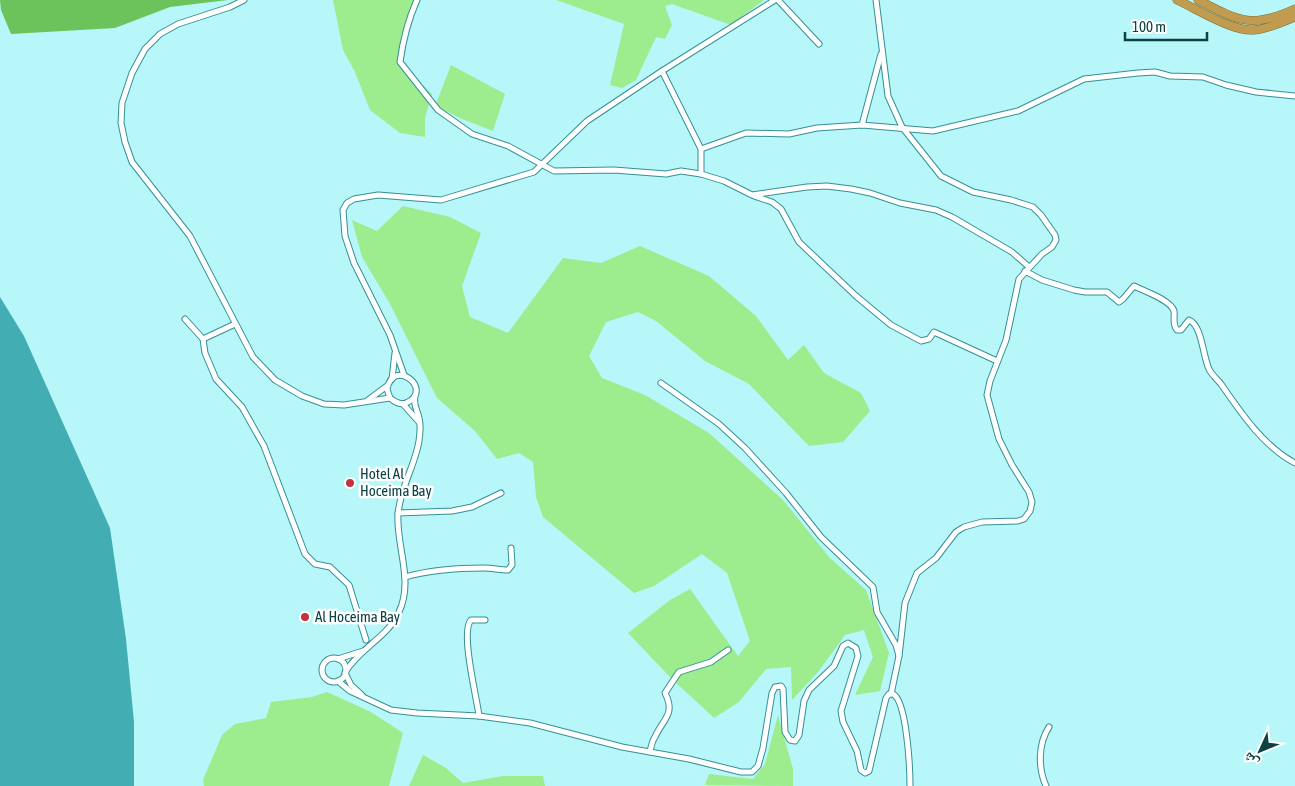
<svg xmlns="http://www.w3.org/2000/svg" width="1295" height="786" viewBox="0 0 1295 786" font-family="'Asap Condensed','Noto Naskh Arabic',sans-serif">
	<rect width="100%" height="100%" fill="#b7f7fa"/>
	<g fill="#9dec8d">
		<polygon points="333,0 420,0 409,24 399,63 432,94 425,118 425,137 400,133 370,110 355,72 343,50"/>
		<polygon points="556,0 764,0 731,25 672,4 665,6 672,25 665,39 656,37 636,80 622,88 610,85 624,24"/>
		<polygon points="451,65 505,94 493,131 462,119 435,106"/>
		<polygon points="403,206 450,217 481,233 462,286 470,317 508,333 563,258 601,263 640,246 709,276 756,316 788,360 804,345 824,373 861,393 870,411 843,442 809,446 749,384 705,361 656,321 638,312 606,322 589,356 602,378 645,395 709,433 783,500 830,558 866,590 889,653 880,691 855,695 873,657 864,630 845,635 818,672 792,700 791,667 766,669 739,702 714,718 671,678 628,633 670,600 690,589 738,656 750,641 727,573 702,554 654,586 634,593 543,517 536,497 533,462 519,453 497,459 475,431 437,398 390,304 362,257 352,220 377,231"/>
		<polygon points="327,692 371,712 403,733 389,786 204,786 203,780 222,735 235,724 266,718 271,702 312,697"/>
		<polygon points="778,715 793,769 793,786 705,785 709,774 753,779 765,764"/>
		<polygon points="423,755 446,768 463,783 503,776 543,776 545,786 409,786"/>
	</g>
	<polygon fill="#6dc35b" points="0,0 228,0 170,7 115,28 11,34 1,10"/>
	<polygon fill="#42aeb4" points="0,297 24,336 110,528 126,639 134,722 134,786 0,786"/>
	<g fill="none" stroke-linecap="round" stroke-linejoin="round">
		<g stroke="#359095" stroke-width="7">
			<g id="minor">
				<path d="M 244,0 L 230,7 L 178,24 L 160,34 L 145,49 L 132,73 L 122,103 L 121,123 L 125,142 L 132,162 L 190,236 L 253,357 L 275,380 L 302,396 L 324,404 L 344,405 L 390,398 C 396,403 402,406 408,402 C 433,389 394,357 387,389 L 390,398"/>
				<path d="M 417,0 C 408,20 403,40 400,62 L 438,110 L 472,134 L 508,146 L 554,171 L 614,170 L 666,174 L 681,171 L 701,174 L 724,181 L 752,195 L 807,187 L 827,186 L 851,189 L 870,193 L 900,203 L 936,210 L 952,217 L 1012,252 L 1029,267"/>
				<polyline points="778,0 819,44"/>
				<polyline points="876,0 888,96 902,127 941,176 973,192 1011,200 1033,207 1041,215 1055,235 1056,240 1052,247 1042,254 1019,279 1006,340 990,381 987,395 999,439 1012,465 1029,492 1032,502 1030,511 1024,519 1018,521 982,522 964,527 956,532 936,558 917,573 905,603 899,656"/>
				<polyline points="662,71 701,149 701,174"/>
				<polyline points="862,125 881,54"/>
				<polyline points="701,149 746,133 789,134 817,128 862,125 933,131 1018,111 1084,79 1138,73 1155,72 1170,76 1203,77 1226,85 1256,92 1295,96"/>
				<polyline points="754,196 772,202 781,209 799,242 856,296 891,325 921,341 929,339 934,332 997,361"/>
				<path d="M 1025,271 L 1042,280 L 1074,290 L 1085,292 L 1107,292 L 1119,302 L 1123,299 L 1134,286 C 1144,291 1171,300 1174,311 C 1175,318 1172,324 1177,330 L 1181,330 L 1189,320 C 1202,325 1203,357 1209,369 C 1211,374 1217,379 1221,384 C 1241,413 1264,447 1295,463"/>
				<polyline points="185,319 203,339 205,353 216,379 242,407 264,446 305,554 315,564 330,567 349,585 366,640"/>
				<polyline points="203,339 235,324"/>
				<polyline points="404,375 390,335 354,263 345,236 343,210 347,203 354,199 378,195 441,200 534,172 587,121 662,71 775,0"/>
				<polyline points="392,379 395,353"/>
				<polyline points="661,383 719,424 745,448 786,493 821,537 873,587 877,612 896,645 899,656 891,694"/>
				<polyline points="368,400 387,386"/>
				<polyline points="403,404 419,422"/>
				<polyline points="398,513 452,511 472,507 501,493"/>
				<path d="M 405,577 C 430,570 459,568 484,568 C 492,568 500,570 508,570 L 512,565 L 511,548"/>
				<circle cx="334" cy="670" r="12"/>
				<polyline points="338,659 363,651"/>
				<path d="M 346,671 C 360,648 388,637 399,612 C 414,580 396,547 398,514 C 400,488 415,466 419,441 C 420,434 421,425 419,418 C 417,409 413,405 415,396"/>
				<polyline points="345,673 351,685 362,695"/>
				<path d="M 338,681 L 350,691 L 391,710 L 417,713 L 479,716 L 530,723 L 622,747 L 689,759 L 741,772 L 752,772 L 758,766 L 763,748 L 772,693 L 775,687 L 781,686 L 783,689 L 785,732 L 790,740 L 795,741 L 799,735 L 804,701 L 809,690 L 834,666 L 843,646 L 848,643 L 856,648 L 858,656 L 841,711 L 843,722 L 857,751 L 861,770 L 865,773 L 869,771 L 886,698 L 889,694 L 893,694 C 907,701 910,770 910,786"/>
				<path d="M 479,716 C 477,698 460,632 471,620 L 485,620"/>
				<path d="M 650,752 C 651,747 652,741 655,737 C 663,719 676,714 665,693 L 679,672 L 711,662 L 728,650"/>
				<path d="M 1046,786 C 1038,768 1038,744 1049,727"/>
			</g>
		</g>
		<g stroke="#776c30" stroke-width="9">
			<g id="trunk">
				<path d="M 1177,0 C 1197,9 1233,32 1254,30 C 1268,29 1282,22 1295,17"/>
				<path d="M 1198,0 C 1239,21 1251,29 1295,9"/>
			</g>
		</g>
		<use href="#minor" stroke="#fff" stroke-width="5"/>
		<use href="#trunk" stroke="#c09b50" stroke-width="8"/>
	</g>
	<g fill="#c23241" stroke="#fff" stroke-width="2">
		<circle cx="350" cy="483" r="5"/>
		<circle cx="305" cy="617" r="5"/>
	</g>
	<g text-anchor="middle" stroke-width="5" stroke-linejoin="round" paint-order="stroke">
		<g font-size="15" fill="#0d4244" stroke="#fff" text-anchor="start">
			<text x="360" y="479">Hotel Al<tspan x="360" dy="17">Hoceima Bay</tspan></text>
			<text x="315" y="622">Al Hoceima Bay</text>
		</g>
	</g>
	<g transform="translate(1260 751) rotate(226)" stroke="#ffffff" stroke-width="4" paint-order="stroke">
	<path d="M0-4L9 19L0 12L-9 19Z" fill="#0d4244"/>
	<text y="-8" font-size="14" font-weight="bold" text-anchor="middle" fill="#0d4244">ش</text>
	</g>
	<path d="M1125 32v8h82v-8" fill="none" stroke="#0d4244" stroke-width="2.5"/>
	<text x="1132" y="32" font-size="15" fill="#0d4244" stroke="#ffffff" stroke-width="4" paint-order="stroke">100 m</text>
</svg>
